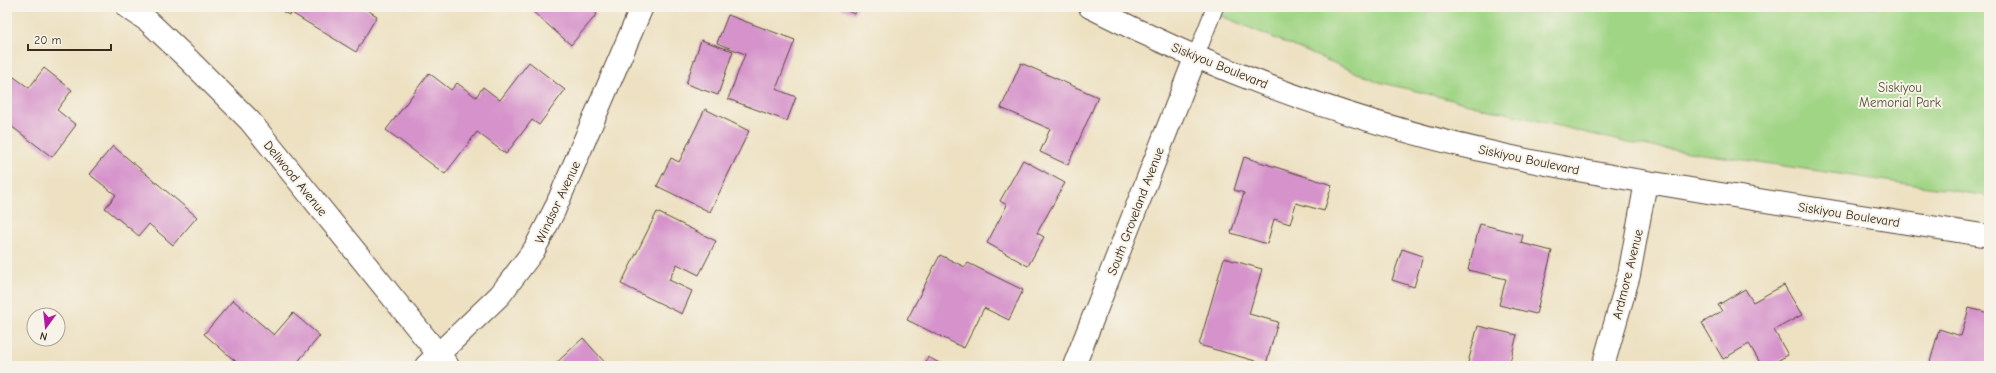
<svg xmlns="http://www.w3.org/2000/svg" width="1996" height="373" viewBox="0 0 1996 373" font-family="'Comic Neue',sans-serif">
	<rect width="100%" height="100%" fill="#f7f3e8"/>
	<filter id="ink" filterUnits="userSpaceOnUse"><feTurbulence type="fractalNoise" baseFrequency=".025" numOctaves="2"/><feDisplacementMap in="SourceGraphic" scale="8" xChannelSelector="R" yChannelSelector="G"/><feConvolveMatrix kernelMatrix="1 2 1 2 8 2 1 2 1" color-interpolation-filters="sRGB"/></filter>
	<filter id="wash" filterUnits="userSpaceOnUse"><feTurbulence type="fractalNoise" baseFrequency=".012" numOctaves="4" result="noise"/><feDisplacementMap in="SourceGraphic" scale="16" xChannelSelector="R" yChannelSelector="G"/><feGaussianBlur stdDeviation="0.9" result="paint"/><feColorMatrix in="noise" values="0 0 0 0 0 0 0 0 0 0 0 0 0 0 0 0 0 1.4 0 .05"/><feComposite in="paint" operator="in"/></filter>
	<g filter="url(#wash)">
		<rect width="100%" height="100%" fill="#ede1c2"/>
		<polygon fill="#a1d586" stroke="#6e8052" points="1200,7 1989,7 1989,196 1628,143 1379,82"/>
		<g id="blocks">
			<g fill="#d592cb">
				<polygon points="275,7 362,7 377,16 356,52 290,12 289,15"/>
				<polygon points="535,7 589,7 597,14 571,45 532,11"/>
				<polygon points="839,7 858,7 854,14"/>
				<polygon points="728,15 795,40 776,89 796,97 787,121 728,99 745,54 717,43"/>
				<polygon points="701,40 733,51 718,95 686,84"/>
				<polygon points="529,62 565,90 539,125 532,120 506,154 477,132 445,174 386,130 429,73 451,90 457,83 476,97 483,87 500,100"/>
				<polygon points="1021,63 1098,97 1068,165 1040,152 1050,129 1001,108"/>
				<polygon points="44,68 72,90 57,110 76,125 52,157 7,123 7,72 29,88"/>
				<polygon points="705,109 749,131 710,212 657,186 671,158 679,162"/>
				<polygon points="113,146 197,217 173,245 149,224 139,236 105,208 116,195 89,174"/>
				<polygon points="1244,157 1332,185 1324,211 1296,203 1290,224 1274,219 1267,244 1231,233 1244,193 1234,190"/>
				<polygon points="1023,160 1065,183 1037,233 1044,237 1028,266 987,243 1007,205 1000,201"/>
				<polygon points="657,212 716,241 699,275 677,264 669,280 692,291 682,314 621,284"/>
				<polygon points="1480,224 1523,235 1521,243 1552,251 1536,314 1499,305 1506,279 1468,270"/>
				<polygon points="1402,249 1423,256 1414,287 1392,280"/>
				<polygon points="940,255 965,267 968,263 1023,290 1009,320 984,308 964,348 907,320"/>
				<polygon points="1224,258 1262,269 1249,314 1278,322 1266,364 1199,345"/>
				<polygon points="1784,285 1802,315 1774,330 1788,355 1768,366 1762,366 1749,344 1723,359 1702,323 1722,311 1718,305 1745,289 1753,302"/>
				<polygon points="233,300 274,335 293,313 320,336 294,366 241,366 204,334"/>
				<polygon points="1969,308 1989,313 1989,366 1929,366 1939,329 1961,336"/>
				<polygon points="1478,326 1517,335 1509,366 1467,366"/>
				<polygon points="583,338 608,366 553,366"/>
				<polygon points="928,357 945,366 924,366"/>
			</g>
		</g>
	</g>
	<g filter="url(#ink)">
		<use href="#blocks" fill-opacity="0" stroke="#564537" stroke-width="1"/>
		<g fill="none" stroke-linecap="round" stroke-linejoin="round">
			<g stroke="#564537" stroke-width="18">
				<polyline id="lane" points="1196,56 1215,7"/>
			</g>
			<g stroke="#564537" stroke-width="24">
				<g id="street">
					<polyline points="127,7 148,21 189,60 250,121 448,366"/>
					<polyline points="426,366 500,295 534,250 554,211 642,7"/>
					<polyline points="1074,366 1196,56"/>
					<polyline points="1603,366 1629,275 1646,182"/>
				</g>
			</g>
			<g stroke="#564537" stroke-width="24">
				<path id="secondary" d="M 1090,7 C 1215,71 1349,120 1485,151 C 1563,169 1642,181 1721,194 C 1810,208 1900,222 1989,236"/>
			</g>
			<use href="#lane" stroke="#fff" stroke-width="16"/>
			<use href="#street" stroke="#fff" stroke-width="22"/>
			<use href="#secondary" stroke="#fff" stroke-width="22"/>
		</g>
	</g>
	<g text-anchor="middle" stroke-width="4" stroke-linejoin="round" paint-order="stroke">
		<g font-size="13" fill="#3b2a1e" stroke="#f7f3e8">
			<text transform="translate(1220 65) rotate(22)" y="5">Siskiyou Boulevard</text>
			<text transform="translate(1529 159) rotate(12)" y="5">Siskiyou Boulevard</text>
			<text transform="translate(296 178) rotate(51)" y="5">Dellwood Avenue</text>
			<text transform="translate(557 202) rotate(-65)" y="5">Windsor Avenue</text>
			<text transform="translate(1135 211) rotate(-69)" y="5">South Groveland Avenue</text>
			<text transform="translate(1849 214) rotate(9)" y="5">Siskiyou Boulevard</text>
			<text transform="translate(1627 274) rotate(-76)" y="5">Ardmore Avenue</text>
		</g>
		<g font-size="13" fill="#545538" stroke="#f7f3e8">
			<text x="1900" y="92">Siskiyou<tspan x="1900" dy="15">Memorial Park</tspan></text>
		</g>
	</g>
	<rect width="1996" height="373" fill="none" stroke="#f7f3e8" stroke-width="24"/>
	<g transform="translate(46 327) rotate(195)"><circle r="19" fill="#f7f3e8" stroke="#aca397"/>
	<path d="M0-3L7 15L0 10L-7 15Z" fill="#b5179e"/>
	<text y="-6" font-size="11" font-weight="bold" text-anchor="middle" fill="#3b2a1e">N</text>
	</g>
	<path d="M28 44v6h83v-6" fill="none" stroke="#3b2a1e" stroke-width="2"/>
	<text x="34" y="44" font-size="12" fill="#3b2a1e" stroke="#f7f3e8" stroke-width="3" paint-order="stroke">20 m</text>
</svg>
